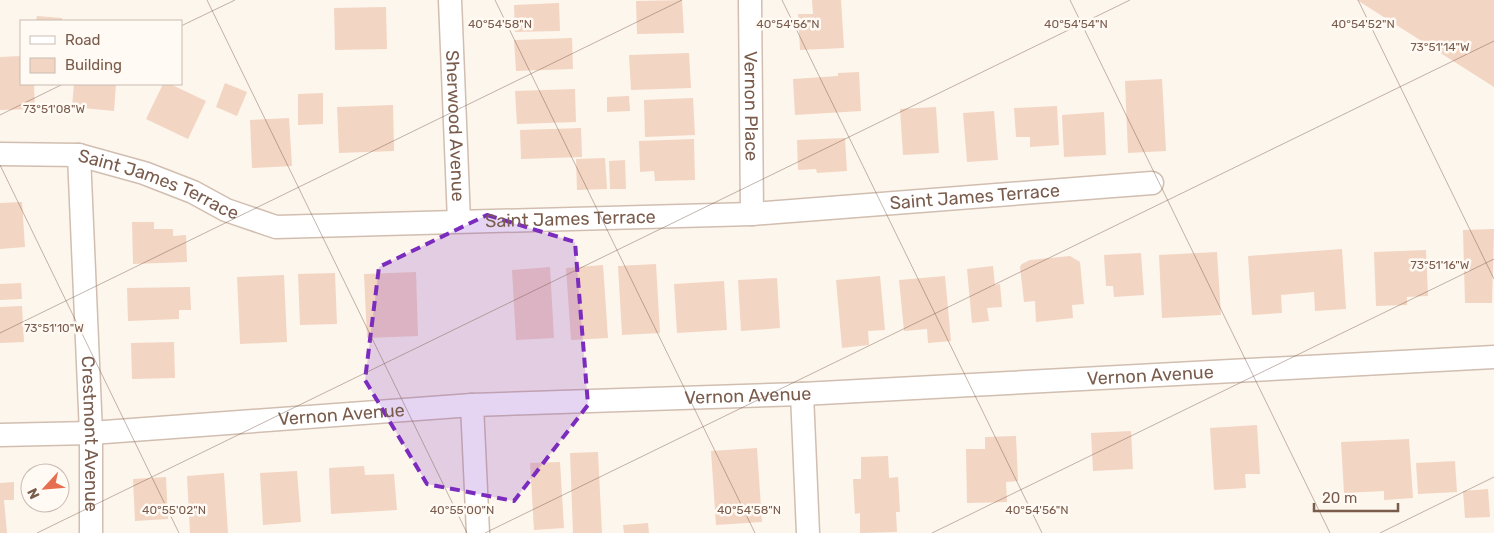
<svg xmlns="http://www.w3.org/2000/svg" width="1494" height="533" viewBox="0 0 1494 533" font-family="Rubik,sans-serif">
	<rect width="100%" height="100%" fill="#fdf6ec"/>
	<g fill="#f3d5c3">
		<polygon points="682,0 684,33 637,34 636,1"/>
		<polygon points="812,0 841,0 844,48 800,50 798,14 813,14"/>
		<polygon points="1357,0 1494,0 1494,87"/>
		<polygon points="559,3 560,31 515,32 514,5"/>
		<polygon points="386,7 387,49 335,50 334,8"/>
		<polygon points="37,16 62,18 62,21 36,21"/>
		<polygon points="572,38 573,69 516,71 514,40"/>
		<polygon points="689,53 691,88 631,90 629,55"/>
		<polygon points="21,56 21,84 34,84 35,109 0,110 0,57"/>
		<polygon points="859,72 861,111 795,115 793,79 838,76 838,73"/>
		<polygon points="1162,79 1166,151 1128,153 1125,81"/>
		<polygon points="225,83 247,92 237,116 216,107"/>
		<polygon points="74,84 116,84 114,111 72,107"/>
		<polygon points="163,84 170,84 206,101 188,139 146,119"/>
		<polygon points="575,89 576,122 517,124 515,91"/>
		<polygon points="323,93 323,124 298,125 298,94"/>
		<polygon points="629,96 630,111 607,112 607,97"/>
		<polygon points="693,98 695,135 645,137 644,100"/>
		<polygon points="393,105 394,151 339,153 337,107"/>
		<polygon points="1057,106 1059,145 1030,147 1030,137 1016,137 1014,108"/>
		<polygon points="936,107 939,153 903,155 900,109"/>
		<polygon points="994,111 998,160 967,162 963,113"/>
		<polygon points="1104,112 1106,155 1064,157 1062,115"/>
		<polygon points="289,118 292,166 252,168 250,120"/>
		<polygon points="581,128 582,157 521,159 520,130"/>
		<polygon points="845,138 847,171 817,173 816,169 798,170 797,140"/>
		<polygon points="694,139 695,180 655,181 654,171 640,172 639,141"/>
		<polygon points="605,158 607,189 577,190 576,159"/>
		<polygon points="625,160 626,189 610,189 609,161"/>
		<polygon points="22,202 25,247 0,249 0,203"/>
		<polygon points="132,222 154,222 154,229 173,229 173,236 186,235 187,262 133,264"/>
		<polygon points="1494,229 1492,303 1465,303 1463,230"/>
		<polygon points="1342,249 1346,309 1315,311 1314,292 1281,295 1282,313 1252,315 1248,256"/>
		<polygon points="1426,250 1428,296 1407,297 1407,305 1376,306 1374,252"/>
		<polygon points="1217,252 1221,315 1162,318 1159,255"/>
		<polygon points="1141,253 1144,295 1114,297 1113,286 1106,286 1104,255"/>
		<polygon points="1070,256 1080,262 1084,304 1072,305 1073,318 1036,322 1035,301 1024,302 1020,267 1022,264 1030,260"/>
		<polygon points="656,264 660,333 622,335 618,266"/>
		<polygon points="603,265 608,338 571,340 566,268"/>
		<polygon points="993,266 995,285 1000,284 1002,307 987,308 989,321 972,323 967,269"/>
		<polygon points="550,267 554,338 516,340 512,270"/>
		<polygon points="416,272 418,336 367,338 364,274"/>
		<polygon points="335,273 337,324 300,325 298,274"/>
		<polygon points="284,275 287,342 240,344 237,277"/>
		<polygon points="880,276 885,330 868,331 869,345 842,348 836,280"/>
		<polygon points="945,276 951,341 928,343 927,329 904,331 899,280"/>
		<polygon points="777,278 780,328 741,331 738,280"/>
		<polygon points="724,281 727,330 677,333 674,284"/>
		<polygon points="21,283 22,299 0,300 0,284"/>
		<polygon points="190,287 191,310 179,310 179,319 128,321 127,288"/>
		<polygon points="22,306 24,342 0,343 0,307"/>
		<polygon points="174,342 175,378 132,379 131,343"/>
		<polygon points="1257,425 1260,474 1245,474 1246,488 1214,490 1210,428"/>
		<polygon points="1131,431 1133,469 1093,471 1091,433"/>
		<polygon points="1016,436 1018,481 1006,482 1007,502 967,503 966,449 985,449 985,437"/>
		<polygon points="1409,439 1413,498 1384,500 1384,491 1344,493 1341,442"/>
		<polygon points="757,448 762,522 716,525 711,451"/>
		<polygon points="598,452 602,533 573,533 570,453"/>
		<polygon points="888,456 889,478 898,477 900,512 896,512 897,532 860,533 860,513 855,514 853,479 861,479 861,457"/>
		<polygon points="1455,461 1457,492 1418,494 1416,463"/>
		<polygon points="560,462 564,528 534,530 530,463"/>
		<polygon points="364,466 365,475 394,474 397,510 331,514 329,468"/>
		<polygon points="297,471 301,522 263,525 260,473"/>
		<polygon points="224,473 228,533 190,533 187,476"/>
		<polygon points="166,477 168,519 135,521 133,479"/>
		<polygon points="14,482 14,500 4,500 7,533 0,533 0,483"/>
		<polygon points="1488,489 1490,517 1465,518 1463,491"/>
		<polygon points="648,523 649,533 624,533 623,525"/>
	</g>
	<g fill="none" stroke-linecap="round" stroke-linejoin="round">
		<g stroke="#d1beb0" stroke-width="25">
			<g id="minor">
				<path id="s1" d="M 450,0 L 459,221"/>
				<path id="s2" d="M 750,0 L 752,214"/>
				<path id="s3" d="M 0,154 L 79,155 L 144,173 L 193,192 L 226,210 L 276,227 L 752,214 L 1152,183"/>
				<path id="s4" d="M 79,155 L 91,433 L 91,533"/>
				<polyline points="802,394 808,533"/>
				<polyline points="472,405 478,533"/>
				<path id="s5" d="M 0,435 L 91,433 L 472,405 L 802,394 L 1494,357"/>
			</g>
		</g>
		<use href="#minor" stroke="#fff" stroke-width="22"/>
	</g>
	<path fill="#7b2cbf" fill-opacity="0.2" stroke="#7b2cbf" stroke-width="4" stroke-dasharray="10 6" stroke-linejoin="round" d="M 487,215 L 575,242 L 588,405 L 514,501 L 427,484 L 365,380 L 379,267 Z"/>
	<path fill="none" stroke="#7a5c4d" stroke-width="1" stroke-opacity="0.45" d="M 207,0 L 467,533M 495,0 L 755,533M 782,0 L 1042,533M 1070,0 L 1330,533M 1358,0 L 1494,279M 181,26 L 235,0M 0,115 L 63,84M 0,165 L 179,533M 0,333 L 682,0M 37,533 L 1130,0M 485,533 L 1494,41M 932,533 L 1494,259M 1380,533 L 1494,477"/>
	<g text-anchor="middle" stroke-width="5" stroke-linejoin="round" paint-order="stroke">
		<g font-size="18" fill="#7a5c4d" stroke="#fffaf3">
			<text dy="6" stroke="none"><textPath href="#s2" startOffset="106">Vernon Place</textPath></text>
			<text dy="6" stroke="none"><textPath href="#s1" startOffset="126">Sherwood Avenue</textPath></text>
			<text dy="6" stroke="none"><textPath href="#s3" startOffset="164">Saint James Terrace</textPath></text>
			<text dy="6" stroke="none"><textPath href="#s3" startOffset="989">Saint James Terrace</textPath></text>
			<text dy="6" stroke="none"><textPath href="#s3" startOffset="584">Saint James Terrace</textPath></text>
			<text dy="6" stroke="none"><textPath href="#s5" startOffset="1152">Vernon Avenue</textPath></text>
			<text dy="6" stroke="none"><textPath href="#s5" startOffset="749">Vernon Avenue</textPath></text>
			<text dy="6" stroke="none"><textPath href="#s5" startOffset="342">Vernon Avenue</textPath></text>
			<text dy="6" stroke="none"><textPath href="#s4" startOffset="279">Crestmont Avenue</textPath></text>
		</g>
	</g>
	<g font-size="12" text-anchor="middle" fill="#7a5c4d" stroke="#fffaf3" stroke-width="5" stroke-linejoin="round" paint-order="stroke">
		<text x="788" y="28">40°54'56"N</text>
		<text x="1076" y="28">40°54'54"N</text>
		<text x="1363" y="28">40°54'52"N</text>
		<text x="500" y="28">40°54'58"N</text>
		<text x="1440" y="51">73°51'14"W</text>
		<text x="54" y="113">73°51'08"W</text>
		<text x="1440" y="269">73°51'16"W</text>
		<text x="54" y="332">73°51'10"W</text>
		<text x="174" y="514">40°55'02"N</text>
		<text x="462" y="514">40°55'00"N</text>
		<text x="749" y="514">40°54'58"N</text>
		<text x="1037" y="514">40°54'56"N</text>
	</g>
	<rect x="20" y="20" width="162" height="65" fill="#fffaf3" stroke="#cabbb1"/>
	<rect x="30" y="36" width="25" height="8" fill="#ffffff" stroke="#cabbb1"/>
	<text x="65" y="45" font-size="15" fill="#7a5c4d">Road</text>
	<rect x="30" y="58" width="25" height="15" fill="#f3d5c3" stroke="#cabbb1"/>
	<text x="65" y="70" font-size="15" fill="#7a5c4d">Building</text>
	<g transform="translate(45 488) rotate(244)"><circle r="24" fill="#fffaf3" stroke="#cabbb1"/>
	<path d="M0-4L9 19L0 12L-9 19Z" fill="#e76f51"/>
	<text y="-8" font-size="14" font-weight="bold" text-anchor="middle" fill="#7a5c4d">N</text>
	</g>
	<path d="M1314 503v8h84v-8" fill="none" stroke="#7a5c4d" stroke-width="2.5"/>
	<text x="1322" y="503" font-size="15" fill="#7a5c4d" stroke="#fffaf3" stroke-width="4" paint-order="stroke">20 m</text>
</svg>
